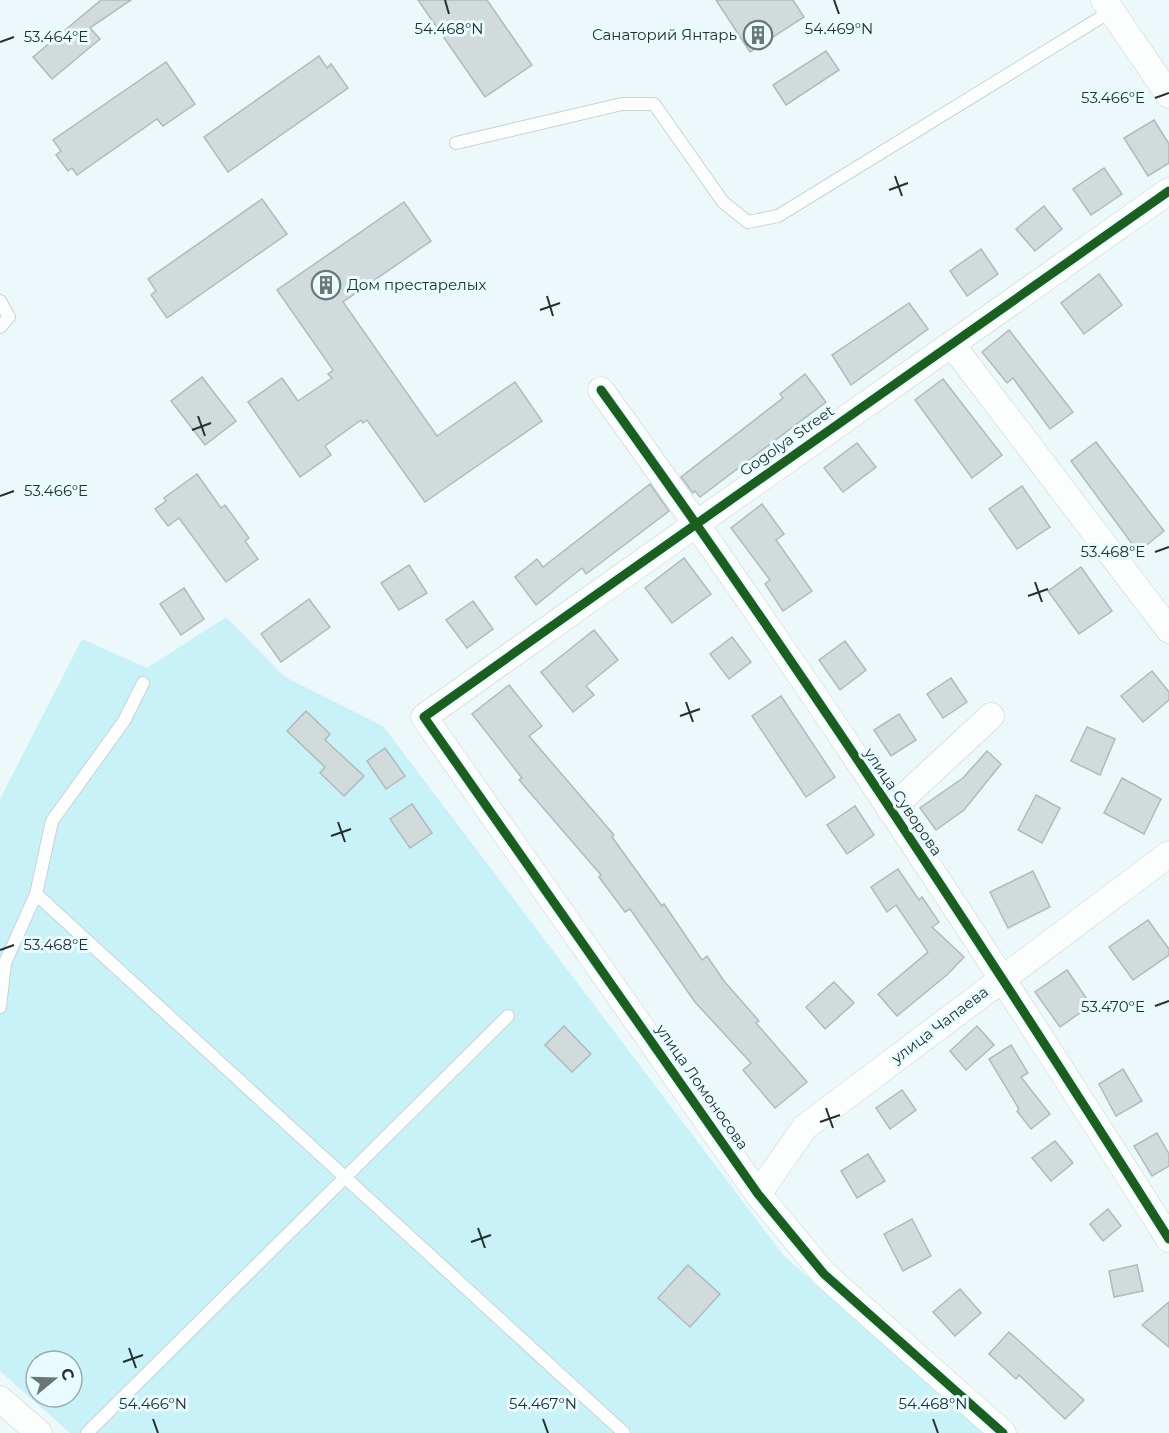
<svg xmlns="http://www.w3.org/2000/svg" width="1169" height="1433" viewBox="0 0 1169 1433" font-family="Montserrat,sans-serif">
	<rect width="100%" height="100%" fill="#edf8fa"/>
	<path fill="#c9f2f8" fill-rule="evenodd" d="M 226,617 L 285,677 L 383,726 L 784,1256 L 988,1433 L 70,1433 L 0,1371 L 0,799 L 82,639 L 147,668 ZM 36,1361 L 72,1361 L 72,1397 L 36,1397 Z"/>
	<g fill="#d2dbdc" stroke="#b0babc" stroke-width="1.5">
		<polygon points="101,0 131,0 90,28 100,39 52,79 33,57"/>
		<polygon points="418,0 487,0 532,65 485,97"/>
		<polygon points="716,0 793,0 804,17 750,52"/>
		<polygon points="826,51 839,70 786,105 773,85"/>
		<polygon points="319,56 327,68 331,64 348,88 228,172 204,137"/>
		<polygon points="166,62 195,104 163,126 157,119 77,175 72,168 68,171 56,155 61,151 53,140"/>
		<polygon points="1154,120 1169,144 1169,163 1148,176 1124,138"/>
		<polygon points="1104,168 1122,194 1091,215 1073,189"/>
		<polygon points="262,199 287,234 167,318 151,295 156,291 148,279"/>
		<polygon points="404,202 431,241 343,302 437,436 515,382 542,421 425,502 367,420 363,423 361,420 325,446 331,455 300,477 248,402 282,378 298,401 332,378 328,374 333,370 277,290"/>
		<polygon points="1044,206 1062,229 1035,251 1016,229"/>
		<polygon points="981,249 998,274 967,296 950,271"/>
		<polygon points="1099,274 1122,305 1084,334 1061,303"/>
		<polygon points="909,303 928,329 851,385 832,355"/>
		<polygon points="1009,330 1073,412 1050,429 1013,378 1007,383 982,352"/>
		<polygon points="805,374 826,402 700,497 695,491 693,493 681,477 783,398 780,394"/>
		<polygon points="202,377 236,421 205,445 171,401"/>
		<polygon points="943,379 1002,455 972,478 915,400"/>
		<polygon points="1096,442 1164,531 1138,552 1071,461"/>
		<polygon points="857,443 876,467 843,492 824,468"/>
		<polygon points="197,474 221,508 225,505 249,538 245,541 258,559 226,582 179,518 168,526 155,509 166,501 164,498"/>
		<polygon points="650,484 669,511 586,574 582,568 536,605 515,577 537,559 543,567"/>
		<polygon points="1022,486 1050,527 1017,549 989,509"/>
		<polygon points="762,504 784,534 776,540 812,591 783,611 765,584 770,580 731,528"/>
		<polygon points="684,558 711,594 672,623 645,588"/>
		<polygon points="409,565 427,593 399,610 381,583"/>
		<polygon points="1081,567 1112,611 1079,634 1048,591"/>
		<polygon points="184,588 204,619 181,635 160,604"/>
		<polygon points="309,599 330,627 281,662 261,634"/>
		<polygon points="473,601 493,629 467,648 446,620"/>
		<polygon points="594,630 618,660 586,686 594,695 573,712 541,672"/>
		<polygon points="732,637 751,662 729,679 710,654"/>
		<polygon points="845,641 866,670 840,690 819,660"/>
		<polygon points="1152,671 1169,692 1169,700 1143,722 1121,696"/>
		<polygon points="951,678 967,702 943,718 927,694"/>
		<polygon points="509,685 542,726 529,736 614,835 612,837 662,906 664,904 702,960 707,956 724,981 759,1021 756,1023 807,1082 775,1108 743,1070 751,1063 695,1002 630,909 625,912 599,877 601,875 519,780 522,778 472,714"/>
		<polygon points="781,696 835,777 806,797 752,716"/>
		<polygon points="306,711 330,734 325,740 364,776 344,796 320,773 325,767 287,731"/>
		<polygon points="899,714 916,740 891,756 874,730"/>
		<polygon points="1087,727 1115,739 1100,775 1071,761"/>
		<polygon points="385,748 405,776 386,789 367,761"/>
		<polygon points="987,751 1001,764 964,810 936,830 920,808 963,778"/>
		<polygon points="1122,778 1161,799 1144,834 1104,813"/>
		<polygon points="1036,795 1060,808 1042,843 1018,830"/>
		<polygon points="412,804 432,833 410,848 390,819"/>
		<polygon points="855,806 874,835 847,854 827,825"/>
		<polygon points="898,869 919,900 922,897 939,922 932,927 964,957 948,974 897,1016 878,994 928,952 896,905 887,912 871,887"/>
		<polygon points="1033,871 1050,907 1008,928 990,892"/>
		<polygon points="1148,920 1169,949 1169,955 1133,980 1109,947"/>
		<polygon points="1067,970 1091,1005 1060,1027 1035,992"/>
		<polygon points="834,982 854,1003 825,1029 806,1007"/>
		<polygon points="564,1026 591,1054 572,1072 545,1045"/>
		<polygon points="977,1026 994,1045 966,1070 950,1051"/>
		<polygon points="1011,1045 1028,1073 1021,1077 1050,1114 1031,1129 1017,1111 1019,1109 989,1059"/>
		<polygon points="1123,1069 1142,1101 1116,1116 1099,1084"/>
		<polygon points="902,1090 916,1110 890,1129 876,1108"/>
		<polygon points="1157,1133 1169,1154 1169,1166 1152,1176 1134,1146"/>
		<polygon points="1055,1141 1073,1163 1051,1181 1032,1158"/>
		<polygon points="868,1154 885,1181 857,1198 841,1171"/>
		<polygon points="1108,1209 1121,1226 1103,1241 1090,1224"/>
		<polygon points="912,1219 931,1256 903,1271 884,1234"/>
		<polygon points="688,1265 720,1294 690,1327 658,1298"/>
		<polygon points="1137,1265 1143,1291 1114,1297 1109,1271"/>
		<polygon points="960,1289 981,1313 955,1336 933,1312"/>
		<polygon points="1169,1302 1169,1347 1142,1325"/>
		<polygon points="1009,1332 1084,1400 1065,1419 1019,1375 1016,1379 989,1354"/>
	</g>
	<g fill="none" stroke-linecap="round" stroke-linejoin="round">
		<g stroke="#c9d2d4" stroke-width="14">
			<g id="lane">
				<polyline points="456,143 622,104 654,104 723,202 748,222 778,216 1113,10"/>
				<polyline points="0,301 9,317 0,327"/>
				<polyline points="36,894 624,1433"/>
				<polyline points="0,1007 5,963 36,894 52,821 124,721 143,683"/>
				<polyline points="87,1433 508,1016"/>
			</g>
		</g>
		<g stroke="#c9d2d4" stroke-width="27">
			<g id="street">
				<polyline points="1104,0 1169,95"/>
				<polyline points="953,346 1169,630"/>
				<path d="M 601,390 C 800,666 987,951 1169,1239"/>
				<polyline points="890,810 991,716"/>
				<polyline points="758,1194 805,1127 1169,854"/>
				<polyline points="0,1399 39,1433"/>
				<path d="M 1003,1433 L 824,1274 L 758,1194 L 424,717 C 671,540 921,368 1169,191"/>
			</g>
		</g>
		<use href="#lane" stroke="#fcfefe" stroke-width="12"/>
		<use href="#street" stroke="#fcfefe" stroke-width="26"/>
		<g stroke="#e8fcff" stroke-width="13">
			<g id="cycleway">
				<path d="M 601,390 C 800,666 987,951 1169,1239"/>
				<path d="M 1003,1433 L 824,1274 L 758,1194 L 424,717 C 671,540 921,368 1169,191"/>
			</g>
		</g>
		<use href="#cycleway" stroke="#1b5e20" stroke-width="9"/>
	</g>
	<path fill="none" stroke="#263031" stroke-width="2" d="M 445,0 L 449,14M 834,0 L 839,14M 0,42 L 14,37M 1155,98 L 1169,93M 895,176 L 902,196M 889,190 L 908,183M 547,296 L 553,316M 540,310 L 560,303M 198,416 L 205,436M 192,430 L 211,423M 0,496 L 14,491M 1155,552 L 1169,547M 1035,582 L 1042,602M 1028,596 L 1048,589M 686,702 L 693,722M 680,716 L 700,709M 338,822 L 345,842M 331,836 L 351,829M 0,950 L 14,945M 1155,1006 L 1169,1001M 826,1108 L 833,1128M 820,1122 L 840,1115M 478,1228 L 485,1248M 471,1242 L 491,1235M 129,1348 L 136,1368M 123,1362 L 143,1355M 153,1419 L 158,1433M 543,1419 L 548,1433M 933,1419 L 938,1433"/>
	<defs>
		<g id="building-ring" transform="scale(1.5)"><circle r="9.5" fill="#e8fcff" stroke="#6c7677" stroke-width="1.5"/><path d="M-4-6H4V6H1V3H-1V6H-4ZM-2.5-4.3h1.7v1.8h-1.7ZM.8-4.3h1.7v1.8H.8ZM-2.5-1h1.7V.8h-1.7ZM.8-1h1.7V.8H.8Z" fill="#6c7677"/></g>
	</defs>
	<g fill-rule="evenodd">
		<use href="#building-ring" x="758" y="35"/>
		<use href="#building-ring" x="326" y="285"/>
	</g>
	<g text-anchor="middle" stroke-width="6" stroke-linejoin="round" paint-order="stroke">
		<g font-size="15" fill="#263031" stroke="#e8fcff" text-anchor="end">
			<text x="737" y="40">Санаторий Янтарь</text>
			<text x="347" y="290" text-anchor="start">Дом престарелых</text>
		</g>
		<g font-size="15" fill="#263031" stroke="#e8fcff">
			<text transform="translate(787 441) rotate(-35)" y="5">Gogolya Street</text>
			<text transform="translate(903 802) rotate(56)" y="5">улица Суворова</text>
			<text transform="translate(940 1025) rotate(-37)" y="5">улица Чапаева</text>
			<text transform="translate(702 1087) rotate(55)" y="5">улица Ломоносова</text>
		</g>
	</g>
	<g font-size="15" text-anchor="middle" fill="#263031" stroke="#e8fcff" stroke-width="6" stroke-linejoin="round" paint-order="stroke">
		<text x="449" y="34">54.468°N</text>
		<text x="839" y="34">54.469°N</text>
		<text x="56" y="42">53.464°E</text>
		<text x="1113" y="103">53.466°E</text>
		<text x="56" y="496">53.466°E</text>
		<text x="1113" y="557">53.468°E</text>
		<text x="56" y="950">53.468°E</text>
		<text x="1113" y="1012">53.470°E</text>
		<text x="153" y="1409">54.466°N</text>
		<text x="543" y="1409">54.467°N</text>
		<text x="933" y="1409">54.468°N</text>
	</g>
	<g transform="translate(54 1379) rotate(71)"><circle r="28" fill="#e8fcff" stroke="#9aaaad" stroke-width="1.5"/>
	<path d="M0-4.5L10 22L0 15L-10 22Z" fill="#6c7677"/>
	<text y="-9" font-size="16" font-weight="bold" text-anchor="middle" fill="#263031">С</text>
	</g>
</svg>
